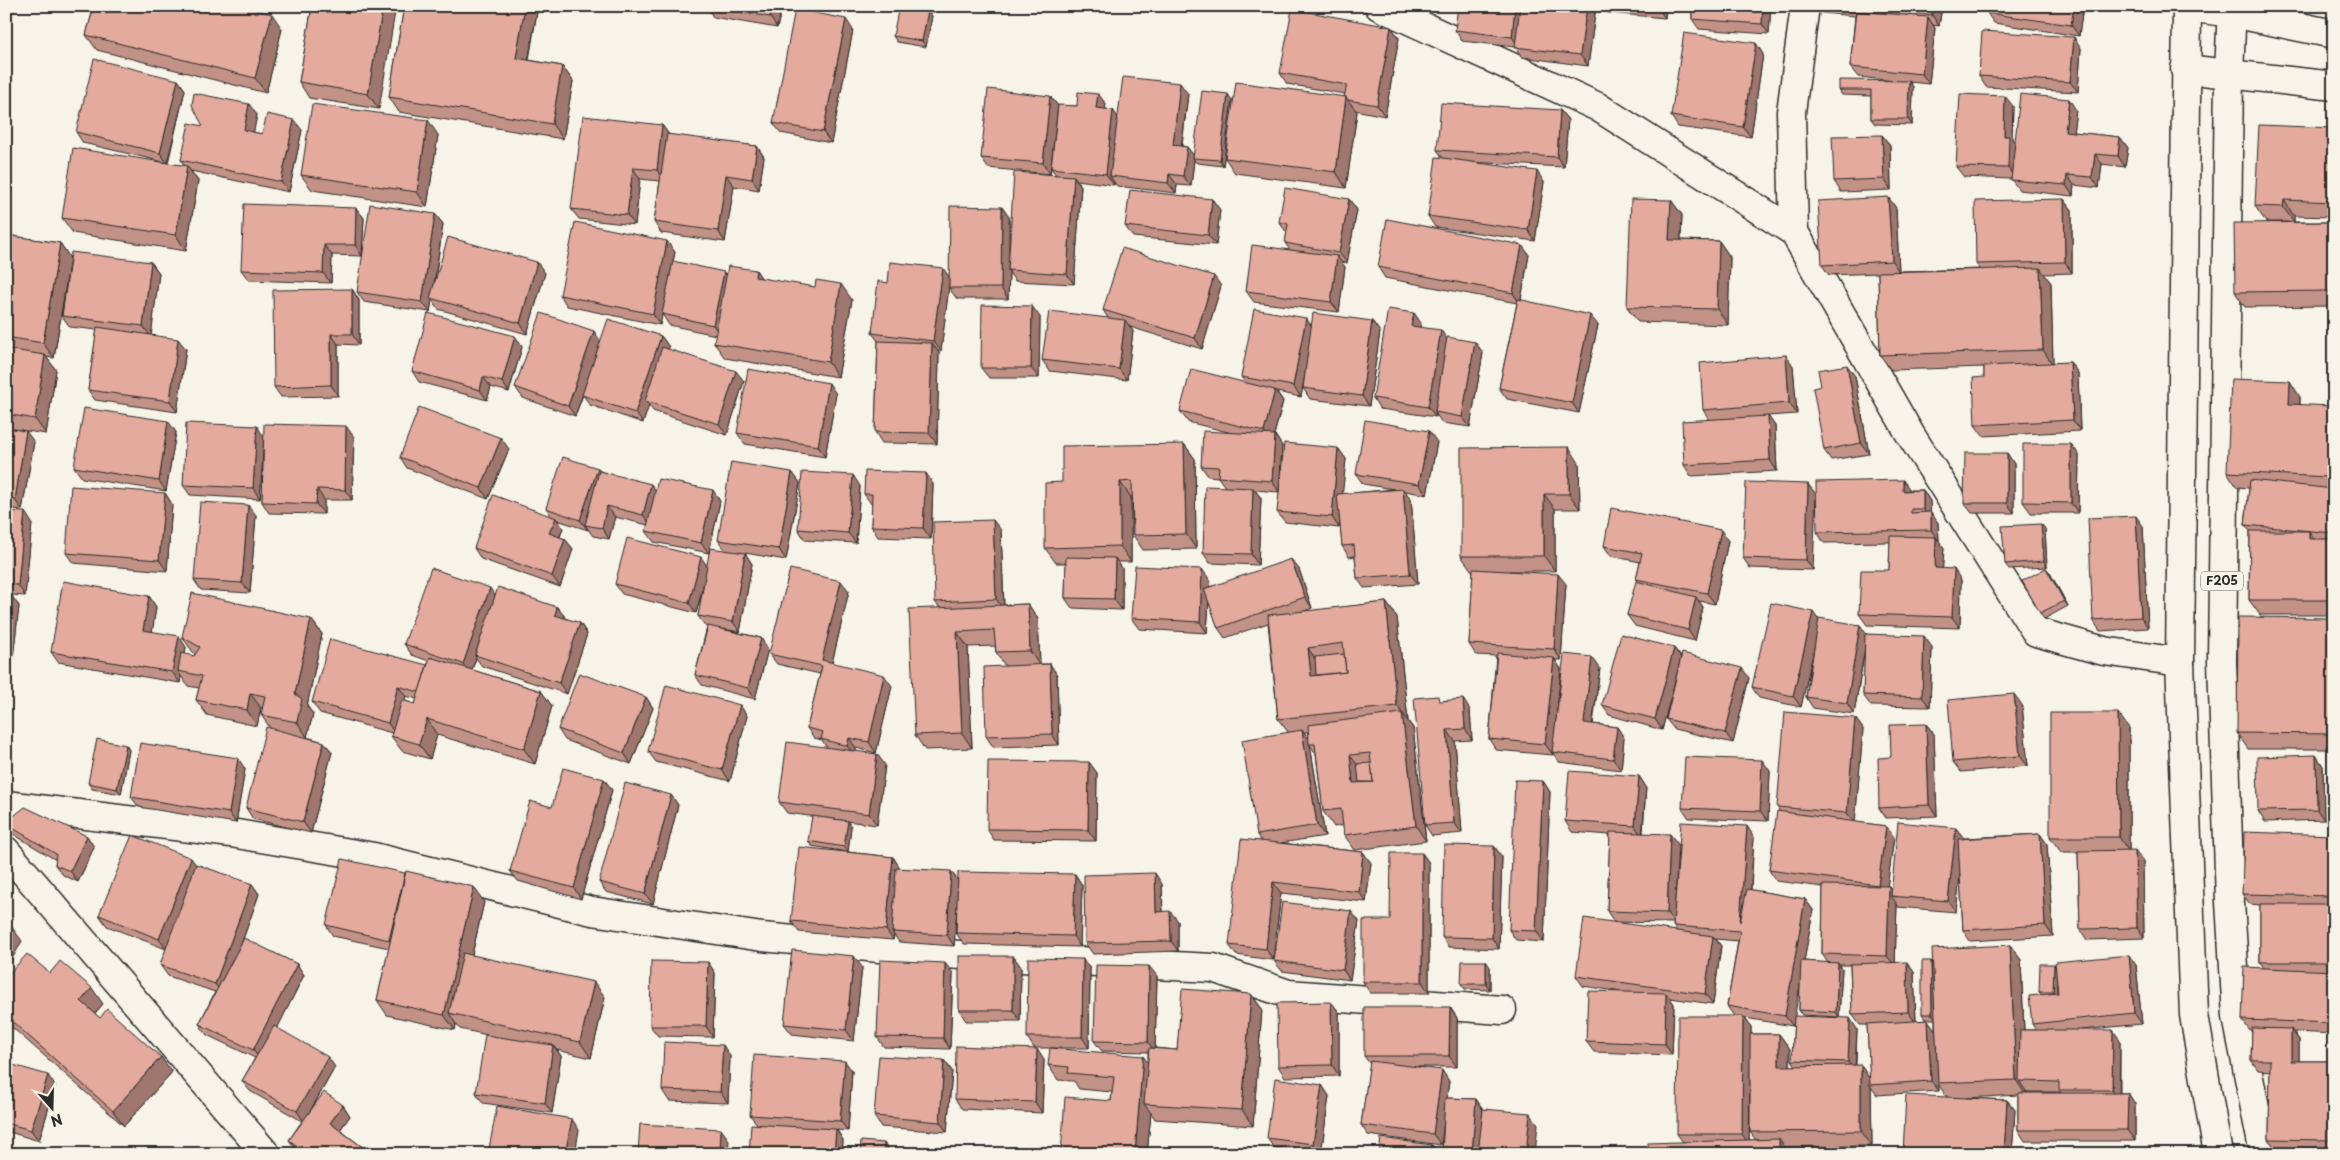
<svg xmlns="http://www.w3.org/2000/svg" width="2340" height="1160" viewBox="0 0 2340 1160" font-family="'Playpen Sans',sans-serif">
	<rect width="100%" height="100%" fill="#f7f3e8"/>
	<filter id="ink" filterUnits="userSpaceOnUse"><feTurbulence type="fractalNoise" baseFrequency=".02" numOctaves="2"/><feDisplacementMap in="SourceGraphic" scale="10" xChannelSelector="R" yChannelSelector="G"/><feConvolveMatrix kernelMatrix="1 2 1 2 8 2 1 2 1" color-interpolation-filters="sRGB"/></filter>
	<g filter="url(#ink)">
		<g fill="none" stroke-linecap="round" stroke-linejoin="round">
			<g stroke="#2b2b2b" stroke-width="31">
				<g id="minor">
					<polyline points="1379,6 1598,107 1794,232 1910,434 2036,632 2104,651 2180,662"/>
					<polyline points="1794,232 1791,112 1805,6"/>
					<polyline points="6,805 231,833 374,857 592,911 762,937 943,954 1213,968 1288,994 1502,1010"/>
					<polyline points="6,851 266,1154"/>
				</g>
			</g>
			<g stroke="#2b2b2b" stroke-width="31">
				<g id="major">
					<polyline points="2187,6 2180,662 2194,1015 2218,1154"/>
					<polyline points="2232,6 2229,74 2222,661 2230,902 2237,1017 2264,1154"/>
					<polyline points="2187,7 2232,13 2334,34"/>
					<polyline points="2185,69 2334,86"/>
				</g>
			</g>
			<use href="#minor" stroke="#f7f3e8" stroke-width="28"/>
			<use href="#major" stroke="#f7f3e8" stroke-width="28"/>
		</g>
		<g fill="#c39287" stroke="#2b2b2b" fill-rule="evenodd">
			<polygon points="6,6 14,6 11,18 6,17"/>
			<polygon points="94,6 243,6 282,29 266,93 97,50 86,35"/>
			<polygon points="312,6 379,109 309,98 299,82"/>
			<polygon points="404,6 538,6 529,60 562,66 573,81 563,139 399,112 389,97"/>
			<polygon points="706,6 782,6 777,28 713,17"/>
			<polygon points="1596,6 1588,66 1522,57 1515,47 1462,41 1455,30"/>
			<polygon points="1603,6 1666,6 1665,18 1608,13"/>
			<polygon points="1692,6 1771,6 1769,34 1699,29 1692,19"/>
			<polygon points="1818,6 1942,6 1939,26 1933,25 1935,28 1929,84 1910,82 1913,87 1912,125 1875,124 1871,119 1871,96 1842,95 1839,90 1896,81 1858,77 1850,67 1855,16 1822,13"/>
			<polygon points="1988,6 2083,6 2079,36 1994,23 1987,13"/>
			<polygon points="2326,6 2334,6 2334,10 2328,10"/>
			<polygon points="928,11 932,16 926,47 897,42 893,36"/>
			<polygon points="1391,27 1399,38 1385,116 1355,110 1357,112 1346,188 1235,173 1225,158 1344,97 1345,94 1287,84 1280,73"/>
			<polygon points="853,30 831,143 781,133 773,123"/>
			<polygon points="2081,48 2078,92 1986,87 1979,76"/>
			<polygon points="1763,54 1751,137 1678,127 1671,116"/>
			<polygon points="178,80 185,90 168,163 185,166 181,160 203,126 257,115 253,132 262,134 302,130 289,192 191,171 198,181 186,251 73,233 62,218 164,162 83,143 76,132"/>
			<polygon points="1098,94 1106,104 1105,109 1113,110 1117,117 1188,94 1182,146 1187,147 1193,155 1232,100 1223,166 1197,163 1194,160 1191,186 1177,185 1176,193 1117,186 1114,182 1114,185 1077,180 1081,186 1074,284 1015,281 1009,272 1008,299 957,299 949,288 949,285 941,351 938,351 939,353 937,444 882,443 875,432 878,341 872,333 888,283 949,277 1009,217 1009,249 1056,175 1051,168 1050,174 988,168 981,158 1050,96 1058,106 1077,106"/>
			<polygon points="2013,106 2012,139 2015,144 2076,110 2073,132 2120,137 2128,148 2125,167 2102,164 2099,188 2074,185 2073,196 2019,190 2011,179 1964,177 1956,167"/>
			<polygon points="1560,110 1568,120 1564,167 1468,162 1544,182 1535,241 1435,227 1428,216 1443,158 1437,150"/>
			<polygon points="662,125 669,135 757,146 764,157 759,190 734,186 725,242 661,233 654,222 660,181 640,179 635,225 579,219 571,209"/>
			<polygon points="2334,128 2334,217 2294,216 2294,222 2334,222 2334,306 2245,307 2235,292 2288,222 2266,222 2255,206"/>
			<polygon points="438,135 427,207 312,190 301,175"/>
			<polygon points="1882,135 1890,145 1891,190 1841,192 1834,181"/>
			<polygon points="1888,197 1896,208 1899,271 1980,269 1976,264 2064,199 2072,210 2072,273 2044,274 2051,283 2053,363 2070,362 2078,373 2080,431 1983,436 1975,425 1984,377 1984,367 1891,370 1880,355 1878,273 1829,275 1822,265"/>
			<polygon points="1212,199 1220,210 1216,245 1133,237 1125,226"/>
			<polygon points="1349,199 1357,210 1347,263 1341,262 1345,267 1339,312 1254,302 1246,291 1290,250 1285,243 1287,233 1279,222"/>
			<polygon points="1671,200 1682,215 1681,240 1719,241 1730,257 1728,325 1638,322 1627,307"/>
			<polygon points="356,208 364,218 362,256 332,255 331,283 249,280 241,270"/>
			<polygon points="435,214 443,224 434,287 545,273 527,334 438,309 432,300 430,312 364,302 357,292"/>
			<polygon points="6,235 60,243 70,258 151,262 159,273 151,335 186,349 177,412 95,400 88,390 97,330 70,327 62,316 70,263 54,358 46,357 56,370 46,434 14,429 34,442 22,510 6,508"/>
			<polygon points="675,252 662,313 724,272 726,275 756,270 761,278 852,300 838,377 725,358 714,343 716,335 669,325 662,314 660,325 567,306 560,295"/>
			<polygon points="1529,255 1521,300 1598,325 1579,413 1507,399 1499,388 1517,303 1385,278 1378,267"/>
			<polygon points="1221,286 1202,349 1130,327 1133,331 1127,380 1050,371 1042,360 1108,318 1103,310"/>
			<polygon points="352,289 359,300 359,345 338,344 338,396 281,397 274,387"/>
			<polygon points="1414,313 1421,323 1420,327 1447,340 1475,342 1483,353 1470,427 1442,423 1436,414 1436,417 1380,409 1373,398"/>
			<polygon points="1040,317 1039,378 989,378 981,368"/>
			<polygon points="1372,321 1380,332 1369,406 1310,399 1303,388 1304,379 1301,397 1277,392 1283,401 1274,435 1275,435 1282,446 1279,492 1255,490 1261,498 1258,565 1210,563 1203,553 1225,487 1218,477 1208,476 1201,466 1232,433 1188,422 1180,411 1245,382 1241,377 1311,326"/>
			<polygon points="515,336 522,347 509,392 491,387 487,400 419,382 412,371"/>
			<polygon points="661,336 669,347 668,349 744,381 727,435 653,411 649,405 643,423 590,405 583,395 575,416 523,398 515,387 601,341"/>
			<polygon points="1786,355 1793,366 1797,414 1768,416 1775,426 1777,471 1691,476 1684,465 1709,419 1703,410"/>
			<polygon points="1855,376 1869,454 1831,460 1824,450"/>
			<polygon points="836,394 825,457 745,444 737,433"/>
			<polygon points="2300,397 2300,405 2334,409 2334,615 2260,615 2249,600 2250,531 2245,525 2249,488 2237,487 2227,472"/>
			<polygon points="176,432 166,491 82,478 74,467"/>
			<polygon points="264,436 354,437 352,500 324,500 324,514 269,513 262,502 263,451 260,499 190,495 183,485"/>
			<polygon points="1437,442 1427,495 1405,491 1411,499 1418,584 1364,588 1357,578 1355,556 1349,557 1342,546 1340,522 1339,528 1285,522 1277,512 1338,448 1346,459 1342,494 1394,489 1363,484 1356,474"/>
			<polygon points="1184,444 1195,459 1196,549 1143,550 1133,535 1132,497 1131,497 1131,562 1118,562 1122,568 1122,610 1072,608 1065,598 1066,563 1056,563 1045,548 1062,482"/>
			<polygon points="2071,444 2079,455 2078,513 2031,513 2023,502"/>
			<polygon points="509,449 488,499 407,468 400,457"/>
			<polygon points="2007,453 2014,464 2014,513 1972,513 1964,503"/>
			<polygon points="1579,463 1580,509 1555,509 1555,571 1509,571 1566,584 1561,660 1555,660 1561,669 1559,696 1600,668 1593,724 1617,727 1624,738 1621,770 1559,762 1553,753 1553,755 1496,750 1489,739 1496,656 1476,655 1469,644 1473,571 1472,571 1461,556"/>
			<polygon points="600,471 655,490 720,501 709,553 654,542 646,531 648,525 615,517 609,539 593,536 588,529 588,530 557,520 563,528 560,537 565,539 573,549 560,587 481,559 474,548 551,516 546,508"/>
			<polygon points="792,472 800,483 786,560 745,553 752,564 740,632 723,629 761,638 768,649 755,699 702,685 695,675 707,627 706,627 698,616 704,585 696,613 622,594 615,584 707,566 725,550 718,540"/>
			<polygon points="933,484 931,539 878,537 871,526 872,505 864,494"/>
			<polygon points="1808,484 1813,570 1750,568 1743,558"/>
			<polygon points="860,486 856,543 805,540 798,529"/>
			<polygon points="1910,490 1923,490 1930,501 1930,512 1938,523 1939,541 1944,548 1942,569 1961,580 1960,628 1867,625 1859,614 1889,570 1890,542 1824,543 1817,532"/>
			<polygon points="165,493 172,504 167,571 73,563 66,553"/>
			<polygon points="6,511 32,523 25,596 11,595 19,606 6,717"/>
			<polygon points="256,515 250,593 201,590 194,580"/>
			<polygon points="2041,524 2045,529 2047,567 2009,569 2005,564"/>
			<polygon points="2143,526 2148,628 2100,631 2093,620"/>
			<polygon points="1001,530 1004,605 1028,604 1038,619 1040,664 1050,664 1057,675 1059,745 993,747 986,736 1005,666 996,652 995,646 968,647 972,748 925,750 915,735 940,608 935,602"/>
			<polygon points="1728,541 1715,604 1699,601 1703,607 1695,641 1635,626 1627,615 1639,582 1636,579 1640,562 1611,556 1604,546"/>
			<polygon points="2046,568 2050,573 2068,606 2044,619 2040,613"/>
			<path d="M 1299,569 L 1312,608 L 1302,612 L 1386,602 L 1397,617 L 1408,721 L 1413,728 L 1426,841 L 1355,850 L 1344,835 L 1343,825 L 1334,827 L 1323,811 L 1316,754 L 1310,745 L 1325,836 L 1281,843 L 1363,852 L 1371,863 L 1366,902 L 1281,893 L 1273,960 L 1236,955 L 1229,945 L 1261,841 L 1257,835 L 1288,732 L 1278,719 L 1268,623 L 1225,638 L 1218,628 L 1209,601 L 1207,633 L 1139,629 L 1131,618 L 1210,580 L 1209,587 ZM 1304,732 L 1308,732 L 1309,740 Z"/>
			<polygon points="849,591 832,663 892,686 876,753 856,748 856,751 885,765 877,825 787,813 779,802 827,748 822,740 814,738 807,728 820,674 777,664 769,654"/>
			<polygon points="149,596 156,607 152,632 186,647 185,654 194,656 195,654 193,652 182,637 311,619 322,634 307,706 313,714 307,737 324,742 332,752 311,833 253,819 246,808 271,729 261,715 263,708 261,708 257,726 207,715 196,700 199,688 188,686 181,676 180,683 58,662 51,652"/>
			<path d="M 495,596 L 557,607 L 565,617 L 564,618 L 580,623 L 587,634 L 567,694 L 482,666 L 476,658 L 472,670 L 541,691 L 552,706 L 535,764 L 437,735 L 430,759 L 402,751 L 391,736 L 392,733 L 320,713 L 312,702 L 427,666 L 429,661 L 412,655 L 404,644 ZM 406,696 L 417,699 L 415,704 L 405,701 Z"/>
			<polygon points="2334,618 2334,749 2248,749 2237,733"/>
			<polygon points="1818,620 1860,625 1866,634 1932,647 1930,707 1871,706 1863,695 1865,649 1854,714 1813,708 1806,697 1812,657 1801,707 1759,698 1752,687"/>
			<polygon points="1674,648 1681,657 1749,678 1733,743 1674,729 1666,719 1673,688 1662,730 1609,715 1602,705"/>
			<polygon points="646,697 653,708 631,764 565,740 558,729"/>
			<polygon points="1442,701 1470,710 1472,740 1455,741 1462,833 1432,836 1425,825"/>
			<polygon points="740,705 747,716 730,781 656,762 648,751"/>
			<polygon points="2022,705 2028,766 1961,772 1953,762"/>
			<path d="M 1855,718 L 1863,729 L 1855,822 L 1886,826 L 1894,837 L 1887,886 L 1889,886 L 1892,889 L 1964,838 L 2040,834 L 2047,844 L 2053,936 L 1970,941 L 1963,930 L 1960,873 L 1956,912 L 1898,907 L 1897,904 L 1895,962 L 1914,972 L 1916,1021 L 1928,1020 L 1935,1031 L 1935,1019 L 1926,1019 L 1922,1014 L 1931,961 L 1932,962 L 2010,945 L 2021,960 L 2024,1030 L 2036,1030 L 2032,1024 L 2042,995 L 2039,992 L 2055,967 L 2136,965 L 2142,1024 L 2081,1030 L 2120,1040 L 2120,1093 L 2128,1093 L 2135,1104 L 2135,1141 L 2025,1141 L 2018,1130 L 2018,1095 L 1966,1098 L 2007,1100 L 2015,1110 L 2012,1154 L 1903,1154 L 1947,1097 L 1938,1084 L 1939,1091 L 1877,1095 L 1871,1087 L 1872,1146 L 1785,1147 L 1789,1154 L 1683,1142 L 1677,1134 L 1734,1016 L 1727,1006 L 1738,941 L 1716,939 L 1721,946 L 1713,1004 L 1670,998 L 1674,1004 L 1672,1055 L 1594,1052 L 1586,1041 L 1623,992 L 1583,986 L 1576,976 L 1677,931 L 1673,926 L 1674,923 L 1614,922 L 1607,911 L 1610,835 L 1572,832 L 1565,821 L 1639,776 L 1646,787 L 1643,833 L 1678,844 L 1676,894 L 1754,837 L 1751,890 L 1805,899 L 1813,910 L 1804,961 L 1828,963 L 1822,954 L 1823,887 L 1776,881 L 1769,870 L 1780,812 L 1777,807 ZM 1840,965 L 1850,965 L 1852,1014 L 1860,1025 L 1867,1025 L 1870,1078 L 1856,1065 L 1857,1029 L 1794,1016 L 1800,983 L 1799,1010 L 1802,1015 L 1839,1017 L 1842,969 ZM 1745,1018 L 1793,1026 L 1794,1018 L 1792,1060 L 1796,1066 L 1790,1066 L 1790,1049 L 1779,1034 L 1751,1034 L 1751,1027 ZM 1750,1050 L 1750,1132 L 1756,1140 L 1749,1140 ZM 2026,1091 L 2027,1092 L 2061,1092 L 2061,1093 L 2026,1093 Z"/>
			<polygon points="1926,724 1934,734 1937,816 1886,818 1879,808"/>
			<polygon points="2129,728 2129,850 2143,861 2144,938 2087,940 2080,929 2078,852 2061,852 2050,837"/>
			<polygon points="126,745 129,750 121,794 92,789 88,783"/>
			<polygon points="2316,755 2323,766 2324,820 2265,822 2258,811"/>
			<polygon points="1089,762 1097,773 1096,841 994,840 987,829"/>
			<polygon points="245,769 236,823 139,807 131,797"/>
			<polygon points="1770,771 1768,821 1689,818 1682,808"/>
			<polygon points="604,779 612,790 581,899 518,881 510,871 552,807"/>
			<polygon points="1543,781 1550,792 1544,942 1516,940 1509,930"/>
			<polygon points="671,795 678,805 653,904 606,892 599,882"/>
			<polygon points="848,821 851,827 848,852 893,857 900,868 900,869 958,881 1075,874 1082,885 1080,947 964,944 956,933 957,906 954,946 899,942 894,935 893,940 799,932 791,921 847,852 812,846 808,841"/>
			<polygon points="6,822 87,836 94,847 78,882 63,875 55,865 56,860 13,834 6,824"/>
			<polygon points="2334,835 2334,907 2331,906 2334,911 2334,1034 2294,1032 2299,1040 2299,1061 2329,1061 2334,1068 2334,1150 2276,1150 2269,1139 2270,1071 2258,1070 2251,1060 2252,1031 2250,1031 2242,1020 2264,968 2260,962 2260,905 2250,904 2242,894"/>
			<polygon points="1494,846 1502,857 1499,949 1449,947 1442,937"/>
			<polygon points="1422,853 1429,863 1429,993 1370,993 1363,982"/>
			<polygon points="196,865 252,884 259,894 243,939 297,964 304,975 277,1028 335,1067 311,1110 343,1105 350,1116 340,1130 372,1154 301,1154 296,1150 289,1140 302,1121 250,1091 242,1081 255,1058 207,1035 199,1024 215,992 168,976 160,965 166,949 107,926 99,915"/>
			<polygon points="406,874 484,902 472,955 605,997 591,1058 557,1050 561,1056 552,1113 483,1103 476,1093 501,1038 460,1029 456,1024 455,1030 387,1015 377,1000 389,948 333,936 326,925"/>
			<polygon points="1162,884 1163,911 1178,921 1178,951 1093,954 1085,943"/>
			<polygon points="1359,921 1350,980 1282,971 1274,961"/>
			<polygon points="1013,956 1021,967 1020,1021 966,1021 959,1010"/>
			<polygon points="1083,959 1090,969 1089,1048 1034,1048 1027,1037"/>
			<polygon points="708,962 715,973 713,1037 658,1036 650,1026"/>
			<polygon points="862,967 854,1041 792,1034 784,1024"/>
			<polygon points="1490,967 1490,990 1465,989 1461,984"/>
			<polygon points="50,973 103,1004 94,1013 100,1018 161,1057 172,1072 124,1126 6,1022 6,977"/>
			<polygon points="953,973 950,1049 884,1047 877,1037"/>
			<polygon points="1157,976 1155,1048 1177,1050 1251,994 1262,1009 1253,1126 1155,1119 1151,1113 1147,1154 1061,1154 1111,1101 1112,1092 1079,1089 1074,1081 1058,1080 1048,1065 1148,1062 1148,1052 1102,1051 1094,1041"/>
			<polygon points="1331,1002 1339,1012 1339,1076 1285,1077 1278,1066"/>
			<polygon points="1450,1007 1457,1018 1457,1067 1415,1067 1449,1081 1447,1098 1476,1099 1483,1109 1538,1124 1444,1123 1441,1145 1368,1135 1361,1125 1370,1064 1364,1056"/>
			<polygon points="730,1056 728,1103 669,1101 662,1090"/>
			<polygon points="944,1060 952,1071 947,1132 881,1127 874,1116"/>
			<polygon points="1044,1060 1042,1113 962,1109 955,1099"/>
			<polygon points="6,1063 55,1086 39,1141 6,1131"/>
			<polygon points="852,1071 848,1131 837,1130 843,1140 842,1154 749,1154 757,1124 750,1115"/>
			<polygon points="1322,1085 1329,1096 1321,1154 1304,1153 1274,1148 1267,1138"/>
		</g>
		<g fill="#9f776e" stroke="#2b2b2b">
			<polygon points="6,6 14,6 11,18 6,12"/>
			<polygon points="383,6 396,6 379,109 368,94"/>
			<polygon points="525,6 538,6 526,73 516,58"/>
			<polygon points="772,6 782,6 777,28 770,17"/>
			<polygon points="1515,6 1524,6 1519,47 1512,37"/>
			<polygon points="1587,6 1596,6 1588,66 1580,55"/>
			<polygon points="1658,6 1666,6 1665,18 1658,8"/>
			<polygon points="1763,6 1771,6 1769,34 1762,24"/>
			<polygon points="1933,6 1942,6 1939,26 1932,15"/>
			<polygon points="2074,6 2083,6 2079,36 2071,25"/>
			<polygon points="928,11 932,16 926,47 922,41"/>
			<polygon points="272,14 282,29 266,93 255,78"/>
			<polygon points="1928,17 1935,28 1929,84 1922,74"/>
			<polygon points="846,19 853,30 831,143 823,132"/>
			<polygon points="1391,27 1399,38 1385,116 1377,105"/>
			<polygon points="2074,37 2081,48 2078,92 2070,82"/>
			<polygon points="1756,43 1763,54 1751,137 1743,127"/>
			<polygon points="562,66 573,81 563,139 552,124"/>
			<polygon points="178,80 185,90 167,163 160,153"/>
			<polygon points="1909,81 1913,87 1912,125 1908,119"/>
			<polygon points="1180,83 1188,94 1180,156 1173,145"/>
			<polygon points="1098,94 1106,104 1104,119 1096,108"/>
			<polygon points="1228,94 1232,100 1223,166 1220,160"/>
			<polygon points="1050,96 1058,106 1050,174 1043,163"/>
			<polygon points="2005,96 2013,106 2012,139 2017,147 2015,179 2008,168 2004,136"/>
			<polygon points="1346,97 1357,112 1346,188 1336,172"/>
			<polygon points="2069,99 2076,110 2072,142 2065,131"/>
			<polygon points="249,104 257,115 252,141 244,130"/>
			<polygon points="1113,110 1120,121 1110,176 1114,182 1114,185 1106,174"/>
			<polygon points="1560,110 1568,120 1564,167 1557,157"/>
			<polygon points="294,120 302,130 289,192 281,182"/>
			<polygon points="428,120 438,135 427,207 417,192"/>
			<polygon points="662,125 670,136 664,181 657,170"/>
			<polygon points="1882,135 1890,145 1891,190 1884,179"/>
			<polygon points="2120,137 2128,148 2125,167 2118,156"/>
			<polygon points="757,146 764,157 759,190 752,179"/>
			<polygon points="1187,147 1195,157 1193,158 1194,160 1191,186 1183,176"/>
			<polygon points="2095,154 2102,164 2099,188 2092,177"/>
			<polygon points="187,166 198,181 186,251 176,235"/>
			<polygon points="633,168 640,179 635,225 627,215"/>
			<polygon points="1537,171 1544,182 1535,241 1528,230"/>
			<polygon points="1169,174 1177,185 1176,193 1168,183"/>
			<polygon points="726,175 734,186 725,242 718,231"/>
			<polygon points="2067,175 2074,185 2073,196 2066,185"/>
			<polygon points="1074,176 1081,186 1074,284 1067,274"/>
			<polygon points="1888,197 1896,208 1899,272 1892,261"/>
			<polygon points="1212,199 1220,210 1216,245 1208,235"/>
			<polygon points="1349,199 1357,210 1347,263 1339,253"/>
			<polygon points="2064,199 2072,210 2072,273 2065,262"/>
			<polygon points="1671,200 1682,215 1680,255 1669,240"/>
			<polygon points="2284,200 2294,216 2294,222 2283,207"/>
			<polygon points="1002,207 1009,217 1009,271 1008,270 1009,272 1008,299 1001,288"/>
			<polygon points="356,208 364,218 362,256 355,245"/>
			<polygon points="435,214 443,224 432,298 430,298 432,300 430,312 422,302"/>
			<polygon points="667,241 675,252 660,325 653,314"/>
			<polygon points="1719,241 1730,257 1728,325 1717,309"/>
			<polygon points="60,243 70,258 54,358 43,343"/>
			<polygon points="324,245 332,255 331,283 323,273"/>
			<polygon points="1522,245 1529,255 1520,304 1513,293"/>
			<polygon points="1337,256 1345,267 1339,312 1331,302"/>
			<polygon points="151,262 159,273 151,337 143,326"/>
			<polygon points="537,262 545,273 527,334 520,323"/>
			<polygon points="943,268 950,278 941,351 933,341"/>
			<polygon points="2040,268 2051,283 2053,365 2043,350"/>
			<polygon points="756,270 766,285 755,277"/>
			<polygon points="724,272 732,283 721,336 713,325"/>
			<polygon points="1214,276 1221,286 1202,349 1195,338"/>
			<polygon points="841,284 852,300 838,377 828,362"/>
			<polygon points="352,289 359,300 359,345 352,334"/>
			<polygon points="1032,306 1040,317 1039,378 1031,368"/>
			<polygon points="1414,313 1421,323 1419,336 1411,326"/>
			<polygon points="1590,315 1598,325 1579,413 1572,403"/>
			<polygon points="1306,318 1313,328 1301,397 1293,386"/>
			<polygon points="1125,320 1133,331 1127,380 1119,369"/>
			<polygon points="1372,321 1380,332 1369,406 1362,396"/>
			<polygon points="1441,330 1448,341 1435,412 1436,414 1436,417 1428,407"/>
			<polygon points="594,331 601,342 575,416 568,406"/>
			<polygon points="331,334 338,344 338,396 331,385"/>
			<polygon points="515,336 522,347 509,392 502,382"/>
			<polygon points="661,336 669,347 650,402 645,401 649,405 643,423 635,413"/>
			<polygon points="178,339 186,349 177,412 170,401"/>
			<polygon points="1475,342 1483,353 1470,427 1462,417"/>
			<polygon points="932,343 939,353 937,444 929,433"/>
			<polygon points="45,355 56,370 46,434 35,419"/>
			<polygon points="1786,355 1793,366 1797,414 1789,403"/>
			<polygon points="2070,362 2078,373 2080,431 2073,420"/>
			<polygon points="1847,365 1855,376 1869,454 1861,443"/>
			<polygon points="736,371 744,381 727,435 719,424"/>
			<polygon points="483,377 491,387 487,400 480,390"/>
			<polygon points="2290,381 2300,397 2299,420 2289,404"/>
			<polygon points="829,383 836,394 825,457 818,446"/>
			<polygon points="1275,390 1283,401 1272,442 1264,432"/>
			<polygon points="2332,406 2334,409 2334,486 2328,477"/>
			<polygon points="1768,416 1775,426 1777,471 1770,460"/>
			<polygon points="168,421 176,432 166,491 159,481"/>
			<polygon points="257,426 264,437 260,499 253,488"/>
			<polygon points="346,426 354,437 352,500 345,490"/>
			<polygon points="26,431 34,442 22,510 15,500"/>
			<polygon points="1429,431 1437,442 1427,495 1419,484"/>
			<polygon points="1275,435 1282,446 1279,492 1272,481"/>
			<polygon points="501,438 509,449 488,499 481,488"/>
			<polygon points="1184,444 1195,459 1196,549 1186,534"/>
			<polygon points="2071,444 2079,455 2078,513 2071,503"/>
			<polygon points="1569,447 1579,463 1580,509 1569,494"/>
			<polygon points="1338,448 1346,459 1339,528 1332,517"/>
			<polygon points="2007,453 2014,464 2014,513 2007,503"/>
			<polygon points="598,468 605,479 585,525 588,529 588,530 580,520"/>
			<polygon points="792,472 800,483 786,560 779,549"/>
			<polygon points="926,473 933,484 931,539 923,528"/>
			<polygon points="853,475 860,486 856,543 848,533"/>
			<polygon points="1903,480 1910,490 1903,491"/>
			<polygon points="1120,482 1131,497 1131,562 1120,546"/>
			<polygon points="651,484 658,494 651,525 643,515"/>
			<polygon points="1808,484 1816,494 1813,570 1806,560"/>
			<polygon points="1253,488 1261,498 1258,565 1251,554"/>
			<polygon points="317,489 324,500 324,514 316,504"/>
			<polygon points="1403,489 1411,499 1418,584 1410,574"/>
			<polygon points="713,490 720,501 709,553 701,543"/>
			<polygon points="1923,490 1930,501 1931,520 1923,509"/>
			<polygon points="165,493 172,504 167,571 159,560"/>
			<polygon points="1544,494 1555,509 1555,571 1544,556"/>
			<polygon points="248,505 256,515 250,593 242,583"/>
			<polygon points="607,506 615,517 609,539 602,528"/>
			<polygon points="25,512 32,523 25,596 18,585"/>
			<polygon points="1931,512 1938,523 1939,541 1931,530"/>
			<polygon points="2136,516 2143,526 2148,628 2141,617"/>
			<polygon points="556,518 563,528 557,543 549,533"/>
			<polygon points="993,520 1001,530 1004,610 996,599"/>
			<polygon points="2041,524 2045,529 2047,567 2044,561"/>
			<polygon points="1721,530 1728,541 1715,604 1707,593"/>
			<polygon points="2309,531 2319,546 2309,539"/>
			<polygon points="1936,537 1944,548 1942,579 1935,568"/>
			<polygon points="565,539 573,549 560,587 552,576"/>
			<polygon points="745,553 752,564 740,632 733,622"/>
			<polygon points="701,557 708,567 696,613 689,603"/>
			<polygon points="1115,558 1122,568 1122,610 1114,599"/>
			<polygon points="1291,559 1299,569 1312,608 1305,597"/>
			<polygon points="2046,568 2050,573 2068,606 2064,601"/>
			<polygon points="1202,569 1210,580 1207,633 1200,622"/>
			<polygon points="1954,569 1961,580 1960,628 1952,617"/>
			<polygon points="1558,574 1566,584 1561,660 1554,649"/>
			<polygon points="841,581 849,591 830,671 822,660"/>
			<polygon points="490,588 497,599 475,655 476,658 470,675 463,664"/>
			<polygon points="8,591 19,606 6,717 6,606"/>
			<polygon points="149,596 156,607 151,641 143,630"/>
			<polygon points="1696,597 1703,607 1695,641 1688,630"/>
			<polygon points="1386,602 1397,617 1408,721 1397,706"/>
			<polygon points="1028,604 1038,619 1040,666 1030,651"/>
			<polygon points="557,607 565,617 562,626 555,615"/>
			<polygon points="1813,612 1820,622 1801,707 1793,696"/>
			<polygon points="311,619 322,634 307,706 313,714 307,737 297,722 295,694"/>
			<polygon points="580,623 587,634 567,694 559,683"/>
			<polygon points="1860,625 1867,635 1854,714 1847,703"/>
			<polygon points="957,632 968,647 972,748 962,733"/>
			<polygon points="179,636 186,647 182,671 178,671 181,676 180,683 172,672"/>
			<polygon points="1924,636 1932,647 1930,707 1922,697"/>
			<polygon points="761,638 768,649 755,699 748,688"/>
			<polygon points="1308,648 1318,663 1321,685 1311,676"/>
			<polygon points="1674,648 1681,658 1662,730 1655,719"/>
			<polygon points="1592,657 1600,668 1591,734 1584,723"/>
			<polygon points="1554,658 1561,669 1553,752 1552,752 1553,753 1553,755 1545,744"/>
			<polygon points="1050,664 1057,675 1059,745 1052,734"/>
			<polygon points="1742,668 1749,678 1733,743 1725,733"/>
			<polygon points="884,675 892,686 876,753 869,742"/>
			<polygon points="398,686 406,696 395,734 388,723"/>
			<polygon points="541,691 552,706 535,764 524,749"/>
			<polygon points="250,693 261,708 257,726 247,710"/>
			<polygon points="2014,694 2022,705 2028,766 2020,756"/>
			<polygon points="646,697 653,708 631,764 624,753"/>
			<polygon points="1463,699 1470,710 1472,740 1465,729"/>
			<polygon points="740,705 747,716 730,781 722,770"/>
			<polygon points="1402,713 1413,728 1426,841 1416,826"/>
			<polygon points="2118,713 2129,728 2129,852 2119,837"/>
			<polygon points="1855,718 1863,729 1855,823 1847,813"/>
			<polygon points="427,719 437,735 430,759 419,744"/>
			<polygon points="1926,724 1934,734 1937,816 1929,805"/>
			<polygon points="1617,727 1624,738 1621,770 1613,759"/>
			<polygon points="1302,730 1310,740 1309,744 1310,745 1325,836 1317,825"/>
			<polygon points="1447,730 1455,741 1462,833 1454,823"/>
			<polygon points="849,738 856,748 855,756 847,746"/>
			<polygon points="324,742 332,752 311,833 303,822"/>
			<polygon points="126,745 129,750 121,794 117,789"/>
			<polygon points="877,754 885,765 877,825 869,814"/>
			<polygon points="1350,755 1361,770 1360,793 1353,783"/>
			<polygon points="2316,755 2323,766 2324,820 2317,810"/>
			<polygon points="238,758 245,769 236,823 229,813"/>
			<polygon points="1762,760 1770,771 1768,821 1760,811"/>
			<polygon points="1089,762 1097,773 1096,841 1088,830"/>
			<polygon points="1639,776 1646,787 1642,837 1635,826"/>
			<polygon points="604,779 612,790 581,899 574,888"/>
			<polygon points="1543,781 1550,792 1544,942 1536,931"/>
			<polygon points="671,795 678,805 653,904 645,894"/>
			<polygon points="848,821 851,827 848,852 844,847"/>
			<polygon points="1747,826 1754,837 1748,933 1740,922"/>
			<polygon points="1886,826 1894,837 1886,896 1878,885"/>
			<polygon points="1956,828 1964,838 1956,912 1948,901"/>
			<polygon points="1670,834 1678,844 1674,923 1667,913"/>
			<polygon points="2040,834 2047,844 2053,936 2045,925"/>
			<polygon points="87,836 94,847 78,882 70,871"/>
			<polygon points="1494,846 1502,857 1499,949 1492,938"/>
			<polygon points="2135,850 2143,861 2144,938 2137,928"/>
			<polygon points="1363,852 1371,863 1366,902 1359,892"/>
			<polygon points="1422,853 1429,863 1429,993 1422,982"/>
			<polygon points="893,857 900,868 894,932 892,932 894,935 893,940 886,930"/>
			<polygon points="191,858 199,869 166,949 159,939"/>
			<polygon points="951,871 959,882 954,946 947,935"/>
			<polygon points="405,873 412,884 396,950 389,940"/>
			<polygon points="1155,873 1162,884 1163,922 1156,912"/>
			<polygon points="1075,874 1082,885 1080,947 1073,936"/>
			<polygon points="1273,882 1281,893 1273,960 1266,949"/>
			<polygon points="252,884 259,894 223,995 215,984"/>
			<polygon points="1889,886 1897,897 1891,896 1897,904 1895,966 1887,956"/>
			<polygon points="474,887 484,902 458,1015 449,1013 456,1024 455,1030 444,1015"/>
			<polygon points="1805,899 1813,910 1793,1026 1785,1016"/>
			<polygon points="2329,904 2334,911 2334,970 2328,962"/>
			<polygon points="1170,911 1178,921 1178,951 1171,941"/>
			<polygon points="1351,911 1359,921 1350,980 1343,970"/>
			<polygon points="11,926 22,941 6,970 6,936"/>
			<polygon points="1713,936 1721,946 1713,1004 1705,994"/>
			<polygon points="2010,945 2021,960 2026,1081 2019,1081 2026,1091 2026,1095 2016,1080"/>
			<polygon points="2129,955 2136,965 2142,1024 2134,1013"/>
			<polygon points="854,956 862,967 854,1041 846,1030"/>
			<polygon points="1013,956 1021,967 1020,1021 1013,1010"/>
			<polygon points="1083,959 1090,969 1089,1048 1082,1037"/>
			<polygon points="1486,961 1490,967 1490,990 1486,984"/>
			<polygon points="1931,961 1935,966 1936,1019 1932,1014"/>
			<polygon points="708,962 715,973 713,1037 706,1026"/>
			<polygon points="1907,962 1914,972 1916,1023 1908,1012"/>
			<polygon points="945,963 953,973 950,1049 943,1038"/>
			<polygon points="1838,963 1842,969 1839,1017 1836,1012"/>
			<polygon points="297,964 304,975 261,1061 253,1050"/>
			<polygon points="2054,964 2057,970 2057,997 2053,992"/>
			<polygon points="1149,966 1157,976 1155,1052 1148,1042"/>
			<polygon points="594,982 605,997 591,1058 580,1042"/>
			<polygon points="92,988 103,1004 92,1017 81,1001"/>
			<polygon points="1666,993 1674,1004 1672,1055 1665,1044"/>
			<polygon points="1251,994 1262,1009 1253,1126 1242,1110"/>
			<polygon points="1331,1002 1339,1012 1339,1076 1332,1065"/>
			<polygon points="1450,1007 1457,1018 1457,1067 1449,1056"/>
			<polygon points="1743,1016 1751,1027 1749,1145 1742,1134"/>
			<polygon points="1850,1018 1857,1029 1855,1073 1848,1062"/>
			<polygon points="1928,1020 1936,1031 1939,1091 1931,1081"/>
			<polygon points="2291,1029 2299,1040 2299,1071 2291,1061"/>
			<polygon points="2113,1030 2120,1040 2119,1101 2112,1090"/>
			<polygon points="1779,1034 1790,1049 1790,1081 1779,1066"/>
			<polygon points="553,1045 561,1056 552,1113 545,1103"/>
			<polygon points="723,1045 730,1056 728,1103 720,1092"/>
			<polygon points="1037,1049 1044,1060 1042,1113 1035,1102"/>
			<polygon points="1143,1056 1154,1071 1144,1104 1151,1113 1147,1154 1135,1154"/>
			<polygon points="161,1057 172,1072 124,1126 113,1111"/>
			<polygon points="328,1057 335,1067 304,1122 297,1111"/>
			<polygon points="944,1060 952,1071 947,1132 940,1122"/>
			<polygon points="845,1061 852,1071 848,1131 840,1121"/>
			<polygon points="2329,1061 2334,1068 2334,1147 2329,1140"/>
			<polygon points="1861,1065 1871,1081 1870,1085 1871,1087 1872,1146 1861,1131"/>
			<polygon points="1442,1070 1449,1081 1441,1145 1433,1134"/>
			<polygon points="48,1075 55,1086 39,1141 31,1130"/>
			<polygon points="1322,1085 1329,1096 1321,1154 1320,1154 1313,1144"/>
			<polygon points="2128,1093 2135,1104 2135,1141 2127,1130"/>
			<polygon points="1476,1099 1483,1110 1480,1154 1472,1154"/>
			<polygon points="2007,1100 2015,1110 2012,1154 2004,1154"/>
			<polygon points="343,1105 350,1116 337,1134 330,1123"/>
			<polygon points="1530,1113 1538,1124 1535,1154 1526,1154"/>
			<polygon points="572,1119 579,1130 575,1154 565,1154"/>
			<polygon points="721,1129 729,1140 728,1154 720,1154"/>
			<polygon points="836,1129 843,1140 842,1154 834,1154"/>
			<polygon points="1779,1139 1789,1154 1779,1154"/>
			<polygon points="884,1143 888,1148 887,1154 883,1154"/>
			<polygon points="1432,1145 1438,1154 1431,1154"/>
		</g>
		<g fill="#e3aa9d" stroke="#2b2b2b" fill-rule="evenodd">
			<polygon points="94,6 241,6 272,14 255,78 86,35"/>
			<polygon points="312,6 383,6 368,94 299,82"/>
			<polygon points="404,6 525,6 516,58 562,66 552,124 389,97"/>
			<polygon points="707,6 772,6 770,17"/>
			<polygon points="899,6 903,6 928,11 922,41 893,36"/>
			<polygon points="1458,6 1515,6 1512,37 1455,30"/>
			<polygon points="1520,6 1587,6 1580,55 1515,47"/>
			<polygon points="1643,6 1658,6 1658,8"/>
			<polygon points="1692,6 1763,6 1762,24 1692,19"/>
			<polygon points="1852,6 1933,6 1932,15"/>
			<polygon points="1988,6 2074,6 2071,25 1987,13"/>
			<polygon points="795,9 846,19 823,132 773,123"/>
			<polygon points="1292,9 1391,27 1377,105 1348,100 1346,97 1344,97 1347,85 1280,73"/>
			<polygon points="1856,11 1928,17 1922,74 1850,67"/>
			<polygon points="1982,31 2074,37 2070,82 1979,76"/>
			<polygon points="1684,33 1756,43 1743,127 1671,116"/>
			<polygon points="94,59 178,80 160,153 76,132"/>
			<polygon points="1123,77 1180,83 1173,145 1187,147 1183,176 1169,174 1168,183 1110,176"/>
			<polygon points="1839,80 1909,81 1908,119 1871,119 1871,90 1839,90"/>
			<polygon points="1236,82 1346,97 1336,172 1225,158"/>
			<polygon points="988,89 1050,96 1043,163 981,158"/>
			<polygon points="1202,91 1228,94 1220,160 1193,158"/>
			<polygon points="1078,92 1098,94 1096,108 1113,110 1106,174 1051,168 1058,105 1077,106"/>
			<polygon points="194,93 249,104 244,130 262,134 267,114 294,120 281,182 181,160 189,123 203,126 192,105"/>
			<polygon points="1960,94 2005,96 2004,136 2009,136 2008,168 1956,167"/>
			<polygon points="2020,94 2069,99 2065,131 2120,137 2118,156 2095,154 2092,177 2067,175 2066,185 2011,180"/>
			<polygon points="1441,103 1560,110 1557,157 1437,150"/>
			<polygon points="312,104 428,120 417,192 301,175"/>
			<polygon points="583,116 662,125 657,170 633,168 627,215 571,209"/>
			<polygon points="2259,125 2334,128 2334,202 2284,200 2283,207 2255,206"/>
			<polygon points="667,134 757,146 752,179 726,175 718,231 654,222"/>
			<polygon points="1882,135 1884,179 1834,181 1832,136"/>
			<polygon points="73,148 187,166 176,235 62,218"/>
			<polygon points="1436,157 1537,171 1528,230 1428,216"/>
			<polygon points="1014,172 1074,176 1067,274 1008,270"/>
			<polygon points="1285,188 1349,199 1339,253 1285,243 1288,224 1279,222"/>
			<polygon points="1130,190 1212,199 1208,235 1125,226"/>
			<polygon points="1888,197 1892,261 1822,265 1818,201"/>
			<polygon points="1631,199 1671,200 1669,240 1719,241 1717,309 1627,307"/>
			<polygon points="2064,199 2065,262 1976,264 1975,201"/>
			<polygon points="244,204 356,208 355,245 324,245 323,273 241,270"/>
			<polygon points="370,204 435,214 422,302 357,292"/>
			<polygon points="950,206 1002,207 1001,288 949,288"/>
			<polygon points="1387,219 1522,245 1513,293 1378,267"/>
			<polygon points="575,222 667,241 653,314 560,295"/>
			<polygon points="2334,222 2334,291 2235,292 2234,223"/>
			<polygon points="6,235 60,243 43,343 6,337"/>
			<polygon points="448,237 537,262 520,323 430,298"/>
			<polygon points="1252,245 1337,256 1331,302 1246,291"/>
			<polygon points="1122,248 1214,276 1195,338 1103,310"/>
			<polygon points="71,252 151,262 143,326 62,316"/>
			<polygon points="673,261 724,272 713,325 662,314"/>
			<polygon points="890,262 943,268 933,341 872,333 878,281 888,283"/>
			<polygon points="728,266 756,270 755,277 815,287 816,280 841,284 828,362 714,343"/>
			<polygon points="2040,268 2043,350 1880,355 1878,272"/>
			<polygon points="352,289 352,334 331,334 331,385 274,387 273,290"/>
			<polygon points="1518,299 1590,315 1572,403 1499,388"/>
			<polygon points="982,305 1032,306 1031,368 981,368"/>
			<polygon points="1254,309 1306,318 1293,386 1241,377"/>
			<polygon points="1388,309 1414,313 1411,326 1441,330 1428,407 1373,398"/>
			<polygon points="1049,311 1125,320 1119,369 1042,360"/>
			<polygon points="428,313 515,336 502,382 483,377 480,390 412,371"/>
			<polygon points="541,313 594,331 568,406 515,387"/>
			<polygon points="1313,313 1372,321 1362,396 1303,388"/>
			<polygon points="608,319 661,336 635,413 582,395"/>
			<polygon points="97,327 178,339 170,401 88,390"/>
			<polygon points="1447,337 1475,342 1462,417 1435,412"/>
			<polygon points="878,341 932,343 929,433 875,432"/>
			<polygon points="662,347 736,371 719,424 645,401"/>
			<polygon points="6,349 45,355 35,419 6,414"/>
			<polygon points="1786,355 1789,403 1703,410 1700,363"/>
			<polygon points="2070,362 2073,420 1975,425 1973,378 1984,377 1984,366"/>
			<polygon points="1847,365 1861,443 1824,450 1813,388 1821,386 1818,370"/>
			<polygon points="748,369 829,383 818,446 737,433"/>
			<polygon points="1191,369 1275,390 1264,432 1180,411"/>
			<polygon points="2231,379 2290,381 2289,404 2332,406 2328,477 2227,472"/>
			<polygon points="419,407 501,438 481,488 400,457"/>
			<polygon points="84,408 168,421 159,481 74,467"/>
			<polygon points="1768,416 1770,460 1684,465 1682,421"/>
			<polygon points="1365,420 1429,431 1419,484 1356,474"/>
			<polygon points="186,423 257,426 253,488 183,485"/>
			<polygon points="264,424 346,426 345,490 317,489 316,504 262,502"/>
			<polygon points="6,428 26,431 15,500 6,498"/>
			<polygon points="1203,431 1275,435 1272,481 1218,477 1219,467 1201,466"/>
			<polygon points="1284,443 1338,448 1332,517 1277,512"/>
			<polygon points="1184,444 1186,534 1133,535 1132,481 1120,482 1120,546 1045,548 1045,483 1062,482 1062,446"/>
			<polygon points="2023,444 2071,444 2071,503 2023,502"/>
			<polygon points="1569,447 1569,494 1544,494 1544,556 1461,556 1461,448"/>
			<polygon points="1965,453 2007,453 2007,503 1964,503"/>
			<polygon points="563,457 598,468 580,520 546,508"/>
			<polygon points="731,462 792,472 779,549 718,540"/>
			<polygon points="599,471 651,484 643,515 607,506 602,528 585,525"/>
			<polygon points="865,471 926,473 923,528 871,526 872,494 864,494"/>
			<polygon points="802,472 853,475 848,533 798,529"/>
			<polygon points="658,479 713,490 701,543 646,531"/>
			<polygon points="1903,480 1903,491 1923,490 1923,509 1911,509 1911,513 1931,512 1931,530 1817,532 1816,482"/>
			<polygon points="2250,480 2334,489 2334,533 2245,525"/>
			<polygon points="1746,482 1808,484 1806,560 1743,558"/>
			<polygon points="71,486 165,493 159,560 66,553"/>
			<polygon points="1205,486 1253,488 1251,554 1203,553"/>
			<polygon points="1403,489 1410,574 1357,578 1354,545 1342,546 1337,494"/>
			<polygon points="493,495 556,518 549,533 565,539 552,576 474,548"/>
			<polygon points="200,502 248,505 242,583 194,580"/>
			<polygon points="1611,508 1721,530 1707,593 1636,579 1642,553 1604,546"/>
			<polygon points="6,511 25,512 18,585 6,584"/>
			<polygon points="2136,516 2141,617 2093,620 2088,518"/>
			<polygon points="993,520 996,599 935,602 933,522"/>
			<polygon points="2041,524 2044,561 2005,564 2002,526"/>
			<polygon points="2250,531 2309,531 2309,539 2334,539 2334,600 2249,600"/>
			<polygon points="1890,536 1936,537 1935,568 1954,569 1952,617 1859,614 1861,570 1889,570"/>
			<polygon points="627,538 701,557 689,603 615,584"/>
			<polygon points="710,548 745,553 733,622 698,616"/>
			<polygon points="1066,557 1115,558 1114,599 1065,598"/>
			<polygon points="1291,559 1305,597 1218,628 1204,589"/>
			<polygon points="1135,566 1202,569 1200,622 1131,618"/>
			<polygon points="431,568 490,588 463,664 404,644"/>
			<polygon points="2046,568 2064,601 2040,613 2022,581"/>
			<polygon points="790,569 841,581 822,660 884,675 869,742 849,738 847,746 821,739 823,732 807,728 822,666 769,654"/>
			<polygon points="1473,569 1558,574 1554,649 1469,644"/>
			<polygon points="63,581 149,596 143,630 179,636 172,672 51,652"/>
			<polygon points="1636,581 1696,597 1688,630 1627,615"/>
			<polygon points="498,587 557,607 555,615 580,623 559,683 475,655"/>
			<polygon points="6,590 8,591 6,606"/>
			<polygon points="192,593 311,619 295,694 302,699 297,722 261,715 265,696 250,693 247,710 196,700 202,676 178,671 181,653 194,656 200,647 182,637"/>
			<path d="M 1386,602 L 1397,706 L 1278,719 L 1268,615 ZM 1343,643 L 1346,672 L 1311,676 L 1308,648 Z"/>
			<polygon points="1771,603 1813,612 1793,696 1752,687"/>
			<polygon points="1028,604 1030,651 996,652 994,630 957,632 962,733 915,735 909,609"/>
			<polygon points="2238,617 2334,618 2334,734 2237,733"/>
			<polygon points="1819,618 1860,625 1847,703 1806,697"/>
			<polygon points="708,626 761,638 748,688 695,675"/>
			<polygon points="1621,634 1674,648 1655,719 1602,705"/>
			<polygon points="1865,634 1924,636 1922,697 1863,695"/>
			<polygon points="330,639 427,665 419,692 398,686 388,723 312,702"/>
			<polygon points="1497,653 1554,658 1545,744 1489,739"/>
			<polygon points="1682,653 1742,668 1725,733 1666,719"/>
			<polygon points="1344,654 1346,672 1316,675 1315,657"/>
			<polygon points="1564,654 1592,657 1584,723 1617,727 1613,759 1552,752"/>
			<polygon points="430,657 541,691 524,749 427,719 419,744 391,736 402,700 415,704"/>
			<polygon points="1050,664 1052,734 986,736 984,667"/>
			<polygon points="579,673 646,697 624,753 558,729"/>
			<polygon points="666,685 740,705 722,770 648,751"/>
			<polygon points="2014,694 2020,756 1953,762 1948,700"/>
			<polygon points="1438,696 1439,701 1463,699 1465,729 1447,730 1454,823 1425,825 1414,698"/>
			<polygon points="1785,712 1855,718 1847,813 1777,807"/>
			<path d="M 1402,713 L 1416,826 L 1344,835 L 1341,809 L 1323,811 L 1315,744 L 1309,744 L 1308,725 ZM 1370,753 L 1373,782 L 1353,783 L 1350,755 Z"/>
			<polygon points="2050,713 2118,713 2119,837 2050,837"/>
			<polygon points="1926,724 1929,805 1879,808 1878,758 1891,757 1890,725"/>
			<polygon points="266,727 324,742 303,822 246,808"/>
			<polygon points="1302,730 1317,825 1257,835 1242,740"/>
			<polygon points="97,739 126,745 117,789 88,783"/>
			<polygon points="787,742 877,754 869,814 779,802"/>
			<polygon points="140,743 238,758 229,813 131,797"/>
			<polygon points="2316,755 2317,810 2258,811 2257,757"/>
			<polygon points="1685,757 1762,760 1760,811 1682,808"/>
			<polygon points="988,761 1089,762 1088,830 987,829"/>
			<polygon points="1371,763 1373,782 1359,782 1357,764"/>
			<polygon points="563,768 604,779 574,888 510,871 530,801 552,807"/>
			<polygon points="1569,771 1639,776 1635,826 1565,821"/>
			<polygon points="1515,780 1543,781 1536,931 1509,930"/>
			<polygon points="625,783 671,795 645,894 599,882"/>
			<polygon points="25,807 87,836 70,871 55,865 56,854 6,824 6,822"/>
			<polygon points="1777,811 1886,826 1878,885 1769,870"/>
			<polygon points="812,816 848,821 844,847 808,841"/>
			<polygon points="1681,822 1747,826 1740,922 1747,889 1805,899 1785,1016 1727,1006 1740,931 1673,926"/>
			<polygon points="1898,822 1956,828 1948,901 1891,896"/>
			<polygon points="1610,832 1670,834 1667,913 1607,911"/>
			<polygon points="2244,832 2334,835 2334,896 2242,894"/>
			<polygon points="2040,834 2045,925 1963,930 1958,839"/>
			<polygon points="132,835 191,858 159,939 99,915"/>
			<polygon points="1241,839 1363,852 1359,892 1273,882 1266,949 1229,945"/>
			<polygon points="1444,845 1494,846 1492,938 1442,937"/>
			<polygon points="799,847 893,857 886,930 791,921"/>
			<polygon points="2135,850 2137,928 2080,929 2078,851"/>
			<polygon points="1391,853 1422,853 1422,982 1363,982 1363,920 1390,920"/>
			<polygon points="342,859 405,873 389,940 326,925"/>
			<polygon points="196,864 252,884 215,984 160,965"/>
			<polygon points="896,868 951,871 947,935 892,932"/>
			<polygon points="406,871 474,887 444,1015 377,1000"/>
			<polygon points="958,872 1075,874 1073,936 956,933"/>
			<polygon points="1155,873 1156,912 1170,911 1171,941 1085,943 1084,875"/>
			<polygon points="1823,885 1889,886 1887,956 1822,954"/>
			<polygon points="1282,902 1351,911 1343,970 1274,961"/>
			<polygon points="2260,904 2329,904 2328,962 2260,962"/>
			<polygon points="1584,918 1713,936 1705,994 1576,976"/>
			<polygon points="6,923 11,926 6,936"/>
			<polygon points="244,938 297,964 253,1050 199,1024"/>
			<polygon points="2010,945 2016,1080 1938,1083 1932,949"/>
			<polygon points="792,950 854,956 846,1030 784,1024"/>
			<polygon points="463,953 594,982 580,1042 449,1013"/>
			<polygon points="27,954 50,973 60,961 92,988 81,1001 100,1018 107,1009 161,1057 113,1111 6,1016 6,977"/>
			<polygon points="2129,955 2134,1013 2032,1024 2029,996 2058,993 2055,962"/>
			<rect x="959" y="956" width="54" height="54"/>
			<polygon points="1028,958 1083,959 1082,1037 1027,1037"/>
			<polygon points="880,960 945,963 943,1038 877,1037"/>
			<polygon points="651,961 708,962 706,1026 650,1026"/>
			<polygon points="1462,961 1486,961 1486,984 1461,984"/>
			<polygon points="1801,961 1838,963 1836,1012 1799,1010"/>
			<polygon points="1922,961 1931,961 1932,1014 1922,1014"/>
			<polygon points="1907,962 1908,1012 1852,1014 1850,964"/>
			<polygon points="2040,964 2054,964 2053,992 2039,992"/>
			<polygon points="1096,965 1149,966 1148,1042 1094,1041"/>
			<polygon points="2244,967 2334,971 2334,1023 2242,1020"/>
			<polygon points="1182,989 1251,994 1242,1110 1144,1104 1149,1048 1177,1050"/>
			<polygon points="1588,991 1666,993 1665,1044 1586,1041"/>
			<polygon points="1331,1002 1332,1065 1278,1066 1277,1003"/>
			<polygon points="1364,1007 1450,1007 1449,1056 1364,1056"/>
			<polygon points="1678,1016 1743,1016 1742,1134 1677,1134"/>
			<polygon points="1794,1016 1850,1018 1848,1062 1792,1060"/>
			<polygon points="1928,1020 1931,1081 1870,1085 1867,1024"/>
			<polygon points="274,1026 328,1057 297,1111 242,1081"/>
			<polygon points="2252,1028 2291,1029 2291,1061 2329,1061 2329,1140 2269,1139 2270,1060 2251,1060"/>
			<polygon points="2020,1030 2113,1030 2112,1090 2059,1090 2059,1082 2019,1081"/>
			<polygon points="1750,1034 1779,1034 1779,1066 1861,1065 1861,1131 1750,1132"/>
			<polygon points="485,1035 553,1045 545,1103 476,1093"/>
			<polygon points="664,1042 723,1045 720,1092 662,1090"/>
			<polygon points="2334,1044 2334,1066 2331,1045"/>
			<polygon points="956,1046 1037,1049 1035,1102 955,1099"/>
			<polygon points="1050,1048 1143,1056 1135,1154 1061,1154 1065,1097 1111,1101 1114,1077 1068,1073 1069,1067 1048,1065"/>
			<polygon points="754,1055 845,1061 840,1121 750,1115"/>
			<polygon points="879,1056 944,1060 940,1122 874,1116"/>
			<polygon points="1370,1061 1442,1070 1433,1134 1361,1125"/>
			<polygon points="6,1063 48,1075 31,1130 6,1123"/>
			<polygon points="1275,1078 1322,1085 1313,1144 1267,1138"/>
			<polygon points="324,1092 343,1105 330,1123 372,1154 308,1154 289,1140"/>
			<polygon points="2018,1093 2128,1093 2127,1130 2018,1130"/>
			<polygon points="1906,1095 2007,1100 2004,1154 1903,1154"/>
			<polygon points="1445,1098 1476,1099 1472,1154 1442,1154"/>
			<polygon points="497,1106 572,1119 565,1154 488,1154"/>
			<polygon points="1483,1109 1530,1113 1526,1154 1478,1154"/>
			<polygon points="640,1124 721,1129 720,1154 638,1154"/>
			<polygon points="751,1124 836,1129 834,1154 749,1154"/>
			<polygon points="1381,1138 1432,1145 1431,1154 1379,1154"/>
			<polygon points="1779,1139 1779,1154 1648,1154 1648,1143"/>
			<polygon points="861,1141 884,1143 883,1154 860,1154"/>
			<polygon points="1282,1150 1317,1154 1282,1154"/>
			<polygon points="1806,1153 1822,1154 1806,1154"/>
		</g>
	</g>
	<g text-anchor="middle" stroke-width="4.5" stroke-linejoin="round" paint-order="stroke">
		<rect fill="#f7f3e8" stroke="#686764" stroke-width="1" x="2201" y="571.5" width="42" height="19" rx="4"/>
		<g font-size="12" font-weight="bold" fill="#2b2b2b">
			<text x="2222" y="585">F205</text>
		</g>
	</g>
	<rect width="2340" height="1160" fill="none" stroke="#f7f3e8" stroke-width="25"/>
	<rect x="12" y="12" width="2315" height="1135" fill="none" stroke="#2b2b2b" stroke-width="2" filter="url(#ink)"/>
	<g transform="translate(52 1108) rotate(160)" stroke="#f7f3e8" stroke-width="4" paint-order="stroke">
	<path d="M0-4L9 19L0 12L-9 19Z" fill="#2b2b2b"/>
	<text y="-8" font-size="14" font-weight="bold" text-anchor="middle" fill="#2b2b2b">N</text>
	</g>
</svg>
